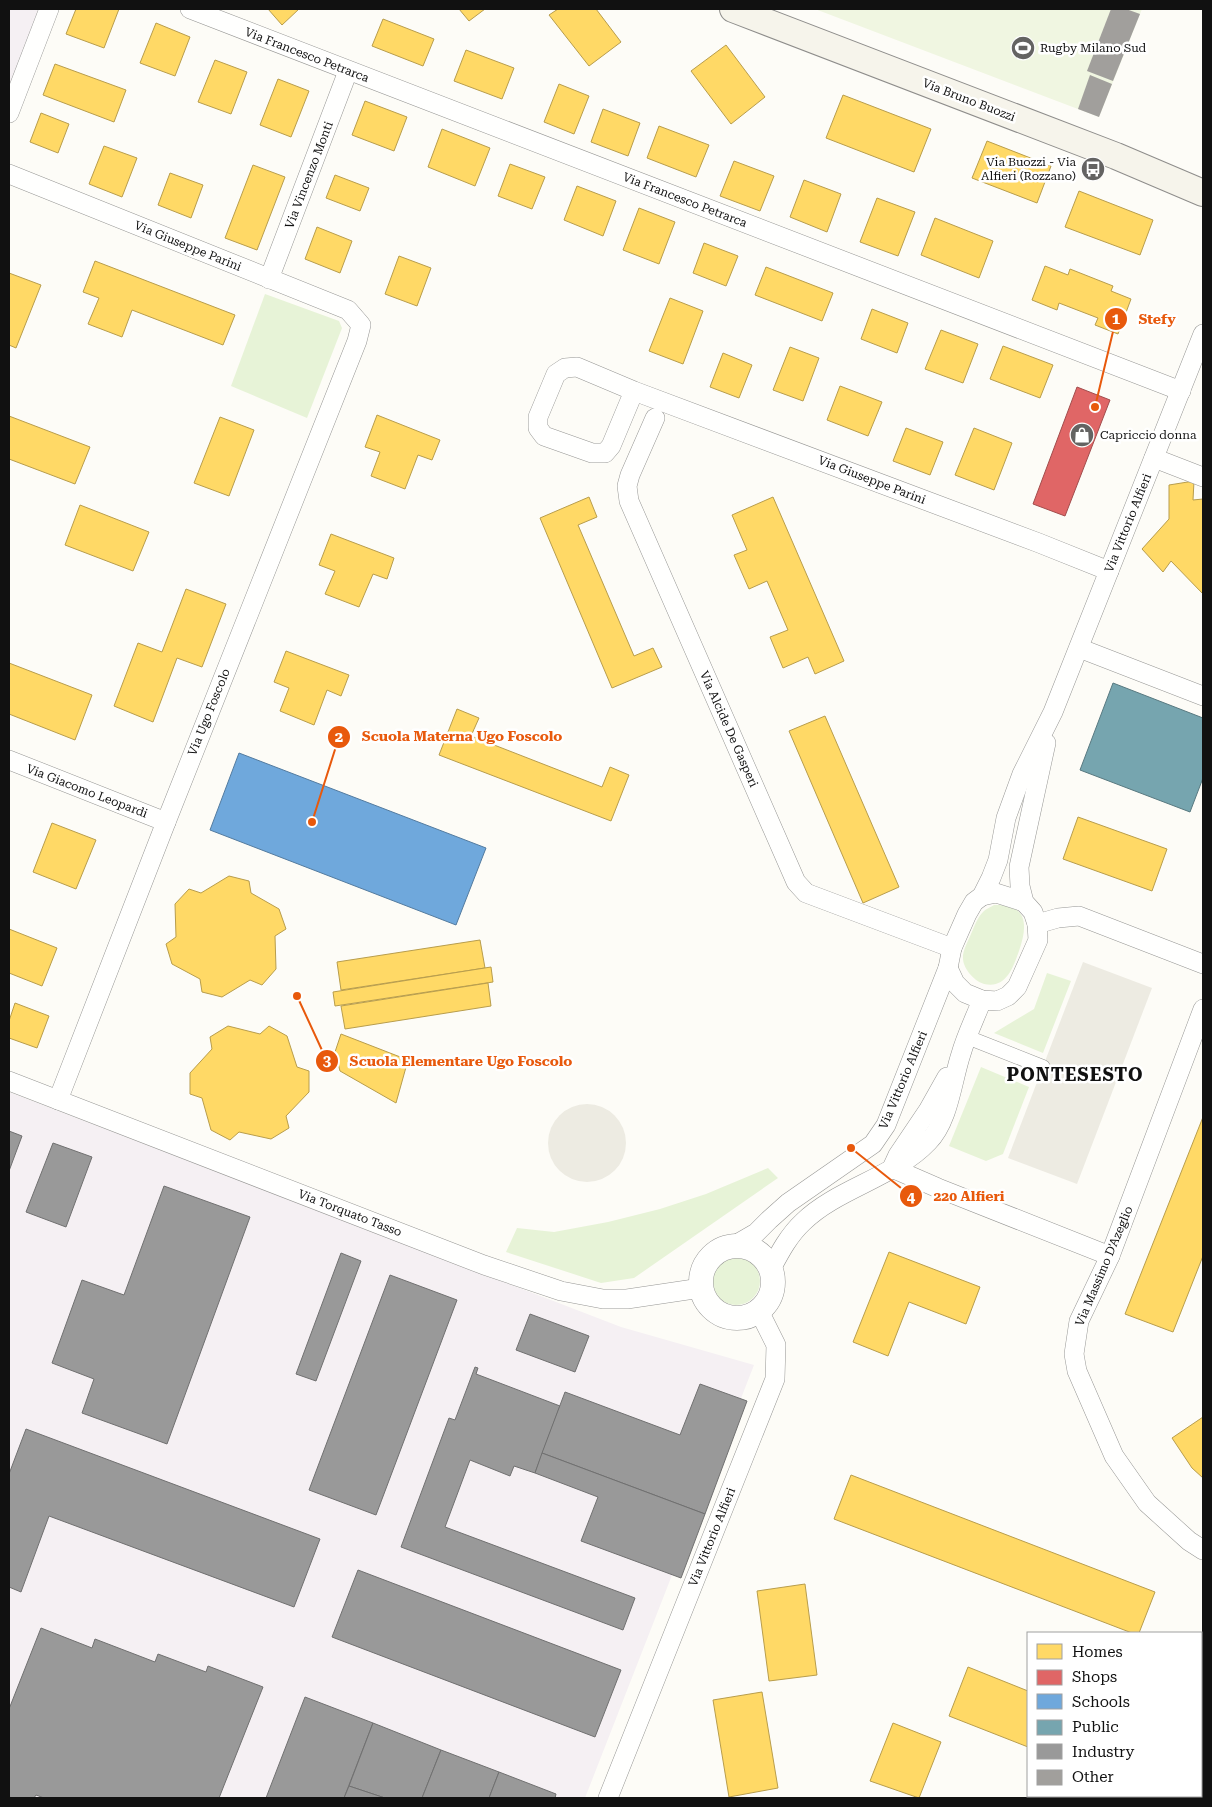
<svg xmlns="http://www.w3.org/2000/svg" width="1212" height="1807" viewBox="0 0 1212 1807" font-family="'Roboto Serif',serif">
	<rect width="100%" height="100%" fill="#fdfcf7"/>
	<g fill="#f5f0f3">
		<polygon points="9,9 39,9 9,88"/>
		<polygon points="9,1092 621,1327 754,1365 585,1798 9,1798"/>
	</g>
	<g fill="#e7f3d7">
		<polygon points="265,294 339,321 342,328 307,418 231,386"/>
		<path d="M 994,905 C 1028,904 1028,925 1019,951 C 1013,968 1006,989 984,984 C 978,982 973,978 969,973 C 958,958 964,950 971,934 C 974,927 978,916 984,911 C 986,909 991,907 994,905 Z"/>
		<polygon points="1047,973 1071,981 1043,1053 994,1033 1034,1009"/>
		<polygon points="981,1067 1029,1087 1003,1154 986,1161 949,1146"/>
		<polygon points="768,1168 778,1178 634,1278 601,1283 506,1252 517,1228 554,1232 608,1222 660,1209 706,1194"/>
		<circle cx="736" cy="1281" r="24"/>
	</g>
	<polygon fill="#f0f6e1" points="815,9 1142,9 1099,117"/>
	<g fill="#edebe2">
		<polygon points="1083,962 1152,988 1077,1184 1008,1158"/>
		<circle cx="587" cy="1143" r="39"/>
	</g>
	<g fill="#ffd966" stroke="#b89d4c">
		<polygon points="76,9 119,9 104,48 66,34"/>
		<polygon points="268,9 299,9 282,25"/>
		<polygon points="459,9 485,9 469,21"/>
		<polygon points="558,9 596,9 621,42 589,66 549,15"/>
		<polygon points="383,19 434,39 423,66 372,46"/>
		<polygon points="156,23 190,37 175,76 140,63"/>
		<polygon points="726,45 765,97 731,124 691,71"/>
		<polygon points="466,50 514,68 502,99 454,81"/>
		<polygon points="215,60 247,72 231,114 198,102"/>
		<polygon points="55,64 126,90 114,122 43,95"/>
		<polygon points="278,79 309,91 291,137 260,125"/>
		<polygon points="559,84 589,96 574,134 544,122"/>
		<polygon points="843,95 931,129 914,172 826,138"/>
		<polygon points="365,101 407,117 394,151 352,135"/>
		<polygon points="603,109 640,123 628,156 591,142"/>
		<polygon points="41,113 69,124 58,153 30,142"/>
		<polygon points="659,126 709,145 696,177 647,158"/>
		<polygon points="442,129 490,148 475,186 428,167"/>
		<polygon points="987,141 1051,166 1037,203 972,178"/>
		<polygon points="104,146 137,158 122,197 89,184"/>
		<polygon points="734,161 774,176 760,211 720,196"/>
		<polygon points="510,164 545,177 532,209 498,196"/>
		<polygon points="253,165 285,177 257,250 225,238"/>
		<polygon points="170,173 203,185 191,218 158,205"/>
		<polygon points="335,175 369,188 360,211 326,198"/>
		<polygon points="804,180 841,194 827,232 790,217"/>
		<polygon points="577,186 616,201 603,236 564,220"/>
		<polygon points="1079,191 1153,220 1140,255 1065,227"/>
		<polygon points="877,198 915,212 898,256 860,242"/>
		<polygon points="639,208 675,222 659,264 623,250"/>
		<polygon points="935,218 993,241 979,278 921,255"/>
		<polygon points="317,227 352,241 340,273 305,259"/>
		<polygon points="704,243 738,256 726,286 693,273"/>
		<polygon points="399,256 431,268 417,306 385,294"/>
		<polygon points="95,261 235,315 223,345 132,310 122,337 88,324 99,298 83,292"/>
		<polygon points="1045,266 1068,275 1070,269 1113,286 1111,291 1131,299 1118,334 1095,325 1098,318 1059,303 1057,310 1032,300"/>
		<polygon points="766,267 833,293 822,321 755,295"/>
		<polygon points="9,273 41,285 16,348 9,345"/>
		<polygon points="670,298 703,311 683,364 649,351"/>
		<polygon points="872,309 908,323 897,353 861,339"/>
		<polygon points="941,330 978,344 963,383 925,369"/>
		<polygon points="1003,346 1053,365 1040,398 990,379"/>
		<polygon points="790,347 819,358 803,401 773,390"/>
		<polygon points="723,353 752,365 739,398 710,387"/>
		<polygon points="840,386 882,402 868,436 827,420"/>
		<polygon points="377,415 440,440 432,460 418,455 405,489 371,476 380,452 365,447"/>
		<polygon points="9,416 90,447 75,484 9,459"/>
		<polygon points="220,417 254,430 229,496 194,483"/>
		<polygon points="906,428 943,442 930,475 893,461"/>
		<polygon points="974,428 1012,443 994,490 955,475"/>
		<polygon points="1194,481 1193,500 1203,499 1203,594 1171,561 1163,572 1142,549 1169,519 1169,485"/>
		<polygon points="589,497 597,517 578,525 634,656 653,648 662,667 612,688 540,518"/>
		<polygon points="773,497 844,661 815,674 808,657 783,668 770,637 788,630 767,581 749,589 734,555 747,550 732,515"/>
		<polygon points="80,505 149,532 133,571 65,545"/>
		<polygon points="331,534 394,558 387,579 373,574 359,607 325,594 335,571 319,565"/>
		<polygon points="186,589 226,604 202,667 177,658 153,722 114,706 138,643 162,652"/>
		<polygon points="286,651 349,675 341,696 327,690 314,725 280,711 289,688 274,682"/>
		<polygon points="9,663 92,695 75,740 9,714"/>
		<polygon points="457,709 479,718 471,736 602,787 610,767 629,775 611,821 439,755"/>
		<polygon points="825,716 899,887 863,903 789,731"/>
		<polygon points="1078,817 1167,849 1152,891 1063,859"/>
		<polygon points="52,823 96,840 76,889 33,872"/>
		<polygon points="229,876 249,881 251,893 279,909 286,929 275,936 276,969 262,985 250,980 222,997 202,992 200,979 172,964 166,944 176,937 175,904 189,889 201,893"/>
		<polygon points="9,929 57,948 42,986 9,973"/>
		<polygon points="480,940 485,968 341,990 337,962"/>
		<polygon points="491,967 493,982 335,1006 333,992"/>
		<polygon points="488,983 491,1006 345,1029 341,1006"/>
		<polygon points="15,1003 49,1016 37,1048 9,1038 9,1021"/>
		<polygon points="228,1026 260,1034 269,1026 287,1036 297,1067 309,1071 309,1092 286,1116 289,1128 271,1139 239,1132 230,1140 211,1130 202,1098 190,1094 190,1073 212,1049 210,1037"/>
		<polygon points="341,1034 408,1060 396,1103 340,1071 335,1052"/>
		<polygon points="1203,1117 1203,1256 1173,1332 1125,1314"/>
		<polygon points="889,1252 980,1287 966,1324 909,1302 888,1356 853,1342"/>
		<polygon points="1203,1417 1203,1478 1192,1468 1172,1438"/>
		<polygon points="851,1475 1155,1592 1139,1633 1132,1633 834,1519"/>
		<polygon points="805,1584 817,1675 769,1681 757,1591"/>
		<polygon points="968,1667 1028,1691 1028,1747 949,1716"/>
		<polygon points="762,1692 778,1788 729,1797 713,1700"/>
		<polygon points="893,1723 941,1742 919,1798 870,1781"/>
		<polygon points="1133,1796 1162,1796 1169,1798 1132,1798"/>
	</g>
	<polygon fill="#e06666" stroke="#a24c4c" points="1077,387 1110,400 1065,516 1033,504"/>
	<polygon fill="#6fa8dc" stroke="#537b9f" points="239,753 486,848 456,925 210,830"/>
	<polygon fill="#76a5af" stroke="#587980" points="1113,683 1203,718 1203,778 1190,812 1080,770"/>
	<g fill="#999" stroke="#707070">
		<polygon points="9,1131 22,1136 9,1171"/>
		<polygon points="53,1143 92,1157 66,1227 26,1212"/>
		<polygon points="164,1186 250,1217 167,1444 82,1413 94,1379 52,1363 82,1280 124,1295"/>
		<polygon points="341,1253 361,1261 316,1381 296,1374"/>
		<polygon points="390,1275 457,1300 376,1515 309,1490"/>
		<polygon points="530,1314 589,1336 575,1372 516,1350"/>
		<polygon points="475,1367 478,1368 476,1374 560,1406 535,1473 514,1466 510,1476 470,1460 445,1527 635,1598 623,1630 401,1547 449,1418 455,1420"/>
		<polygon points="700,1384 747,1401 705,1514 542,1453 565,1392 680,1435"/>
		<polygon points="26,1429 320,1539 294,1607 49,1516 21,1592 9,1587 9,1474"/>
		<polygon points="542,1453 705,1514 681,1578 581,1541 598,1497 535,1473"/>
		<polygon points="358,1570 621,1670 595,1737 332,1637"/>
		<polygon points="41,1628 92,1648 95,1639 155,1662 158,1654 206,1672 208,1666 263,1687 219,1798 44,1798 36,1795 34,1798 13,1798 9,1797 9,1709"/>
		<polygon points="305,1697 373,1723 344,1798 266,1798"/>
		<polygon points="373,1723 441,1750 422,1798 385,1798 349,1786"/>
		<polygon points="441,1750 499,1772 489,1798 422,1798"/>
		<polygon points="499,1772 556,1794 555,1798 489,1798"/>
		<polygon points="349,1786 385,1798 344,1798"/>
	</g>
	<g fill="#a19f9c">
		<polygon points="1111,9 1126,9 1140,14 1113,81 1087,71"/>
		<polygon points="1090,75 1112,84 1099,117 1078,109"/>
	</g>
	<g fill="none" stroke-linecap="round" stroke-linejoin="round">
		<g stroke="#979795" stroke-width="15">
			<polyline id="pedestrian" points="967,1037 1043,1067"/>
		</g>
		<g stroke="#979795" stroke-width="20">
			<g id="minor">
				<polyline points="190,9 1181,391"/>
				<polyline points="9,113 49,9"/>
				<polyline points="9,174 348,310 361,325 357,341 166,822 58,1100"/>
				<polyline points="269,279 348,71"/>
				<polyline points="634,391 611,446 605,453 592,453 544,436 538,428 538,417 556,374 565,368 577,367 634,391 1039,543 1109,571"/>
				<polyline points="655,418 630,475 627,486 629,501 796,882 806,893 952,948"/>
				<polyline points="1154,458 1203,477"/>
				<polyline points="1079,648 1203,696"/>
				<polyline points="9,760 166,822"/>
				<polyline points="982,896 996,893 1024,902"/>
				<polyline points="1037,924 1058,918 1079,916 1203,964"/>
				<polyline points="948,968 955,983 965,993 982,1000 997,1001 1008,996 1017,987 1038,940 1037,924 1033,912 1024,902 1020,886 1019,867 1046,743"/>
				<polyline points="1203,1009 1110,1256 1079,1321 1074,1354 1077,1371 1114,1456 1147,1503 1189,1541 1203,1550"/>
				<polyline points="9,1081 484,1265 561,1291 603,1299 627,1299 701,1288"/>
				<polyline points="892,1168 938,1188 1110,1256"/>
				<polyline points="892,1168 898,1155 929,1109 947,1077"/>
				<polyline points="737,1244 756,1233 769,1220 788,1203 873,1144 886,1125 948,968 952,948 967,914 974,902 982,896 991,878 998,860 1006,818 1022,774 1053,712 1203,334"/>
				<path d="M 771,1269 C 780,1252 789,1235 803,1222 C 836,1189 895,1177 928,1142 C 949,1121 952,1081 961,1054 C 966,1036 975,1018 982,1000"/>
				<polyline points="608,1798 775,1379 776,1345 759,1311"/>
			</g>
		</g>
		<g stroke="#979795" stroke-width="25">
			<circle id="tertiary" cx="737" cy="1282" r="36"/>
		</g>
		<g stroke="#8e8d8b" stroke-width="28">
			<polyline id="secondary" points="733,9 1116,156 1203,193"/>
		</g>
		<use href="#pedestrian" stroke="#fffffe" stroke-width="14"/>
		<use href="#minor" stroke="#fffffe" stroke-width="19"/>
		<use href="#tertiary" stroke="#fffffe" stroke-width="24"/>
		<use href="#secondary" stroke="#f6f4eb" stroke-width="26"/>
	</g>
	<defs>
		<g id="stadium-disc" transform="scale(1.25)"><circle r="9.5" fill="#646362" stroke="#fff"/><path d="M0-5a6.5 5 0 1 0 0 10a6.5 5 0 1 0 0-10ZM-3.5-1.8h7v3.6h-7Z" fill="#fff"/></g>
		<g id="bus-disc" transform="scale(1.25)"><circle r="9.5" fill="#646362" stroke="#fff"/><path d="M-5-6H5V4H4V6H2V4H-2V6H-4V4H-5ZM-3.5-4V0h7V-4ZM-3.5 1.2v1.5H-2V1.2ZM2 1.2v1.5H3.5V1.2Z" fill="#fff"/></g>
		<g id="shop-disc" transform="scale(1.25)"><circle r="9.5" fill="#646362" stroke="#fff"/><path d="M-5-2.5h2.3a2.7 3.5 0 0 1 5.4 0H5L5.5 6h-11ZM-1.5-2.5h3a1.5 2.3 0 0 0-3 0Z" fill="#fff"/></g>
	</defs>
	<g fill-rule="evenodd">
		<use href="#stadium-disc" x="1023" y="48"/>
		<use href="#bus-disc" x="1093" y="169"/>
		<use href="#shop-disc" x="1082" y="435"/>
	</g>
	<g text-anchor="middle" stroke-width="5" stroke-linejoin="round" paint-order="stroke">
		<g font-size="12" fill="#111" stroke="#fff" text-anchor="start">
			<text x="1040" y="52">Rugby Milano Sud</text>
			<text x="1076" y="166" text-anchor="end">Via Buozzi - Via<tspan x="1076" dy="14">Alfieri (Rozzano)</tspan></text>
			<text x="1100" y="439">Capriccio donna</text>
		</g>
		<g font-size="12" fill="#111" stroke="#fff">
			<text transform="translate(307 55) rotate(21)" y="4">Via Francesco Petrarca</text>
			<text transform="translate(969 100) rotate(21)" y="4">Via Bruno Buozzi</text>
			<text transform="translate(309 175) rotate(-69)" y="4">Via Vincenzo Monti</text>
			<text transform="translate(685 200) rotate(21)" y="4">Via Francesco Petrarca</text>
			<text transform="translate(188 246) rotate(22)" y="4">Via Giuseppe Parini</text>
			<text transform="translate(872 480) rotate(21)" y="4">Via Giuseppe Parini</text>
			<text transform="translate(1128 523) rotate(-68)" y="4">Via Vittorio Alfieri</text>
			<text transform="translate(209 712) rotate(-68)" y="4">Via Ugo Foscolo</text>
			<text transform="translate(729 729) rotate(66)" y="4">Via Alcide De Gasperi</text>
			<text transform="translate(87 791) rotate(21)" y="4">Via Giacomo Leopardi</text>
			<text transform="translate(903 1080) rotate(-67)" y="4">Via Vittorio Alfieri</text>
			<text transform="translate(350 1213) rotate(21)" y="4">Via Torquato Tasso</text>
			<text transform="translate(1104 1266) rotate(-67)" y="4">Via Massimo D'Azeglio</text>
			<text transform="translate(712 1537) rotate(-68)" y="4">Via Vittorio Alfieri</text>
		</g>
		<g font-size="18" font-weight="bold" letter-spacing="1" fill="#111" stroke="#fff">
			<text x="1075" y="1081">PONTESESTO</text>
		</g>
	</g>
	<path fill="none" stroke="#e8590c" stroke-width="2" d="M1095 407L1116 319M312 822L339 737M297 996L327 1061M851 1148L911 1196"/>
	<g fill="#e8590c" stroke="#fff" stroke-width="2">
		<circle cx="1095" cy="407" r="5"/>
		<circle cx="312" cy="822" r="5"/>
		<circle cx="297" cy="996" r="5"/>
		<circle cx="851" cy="1148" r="5"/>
		<circle cx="1116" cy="319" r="12"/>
		<circle cx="339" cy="737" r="12"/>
		<circle cx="327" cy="1061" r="12"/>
		<circle cx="911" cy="1196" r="12"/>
	</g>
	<g font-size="15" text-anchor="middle" font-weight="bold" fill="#fff">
		<text x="1116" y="324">1</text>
		<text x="339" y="742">2</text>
		<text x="327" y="1066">3</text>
		<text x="911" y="1202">4</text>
	</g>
	<g font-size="14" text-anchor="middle" font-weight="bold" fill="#e8590c" stroke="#fff" stroke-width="5" stroke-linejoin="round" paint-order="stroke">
		<text x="1157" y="324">Stefy</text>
		<text x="462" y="741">Scuola Materna Ugo Foscolo</text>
		<text x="461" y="1066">Scuola Elementare Ugo Foscolo</text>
		<text x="969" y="1201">220 Alfieri</text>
	</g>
	<rect width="1212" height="1807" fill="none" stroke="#111111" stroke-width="20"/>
	<rect x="1027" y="1632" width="175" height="165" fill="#ffffff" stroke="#a0a0a0"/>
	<rect x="1037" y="1644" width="25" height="15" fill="#ffd966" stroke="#a0a0a0"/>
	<text x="1072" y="1657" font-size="15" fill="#111111">Homes</text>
	<rect x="1037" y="1670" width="25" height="15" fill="#e06666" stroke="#a0a0a0"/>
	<text x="1072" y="1682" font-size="15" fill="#111111">Shops</text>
	<rect x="1037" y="1694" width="25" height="15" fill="#6fa8dc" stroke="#a0a0a0"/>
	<text x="1072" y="1707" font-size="15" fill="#111111">Schools</text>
	<rect x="1037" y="1720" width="25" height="15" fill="#76a5af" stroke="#a0a0a0"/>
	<text x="1072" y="1732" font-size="15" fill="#111111">Public</text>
	<rect x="1037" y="1744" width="25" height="15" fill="#999999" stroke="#a0a0a0"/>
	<text x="1072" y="1757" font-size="15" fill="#111111">Industry</text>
	<rect x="1037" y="1770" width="25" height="15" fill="#a19f9c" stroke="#a0a0a0"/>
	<text x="1072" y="1782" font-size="15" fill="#111111">Other</text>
</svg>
